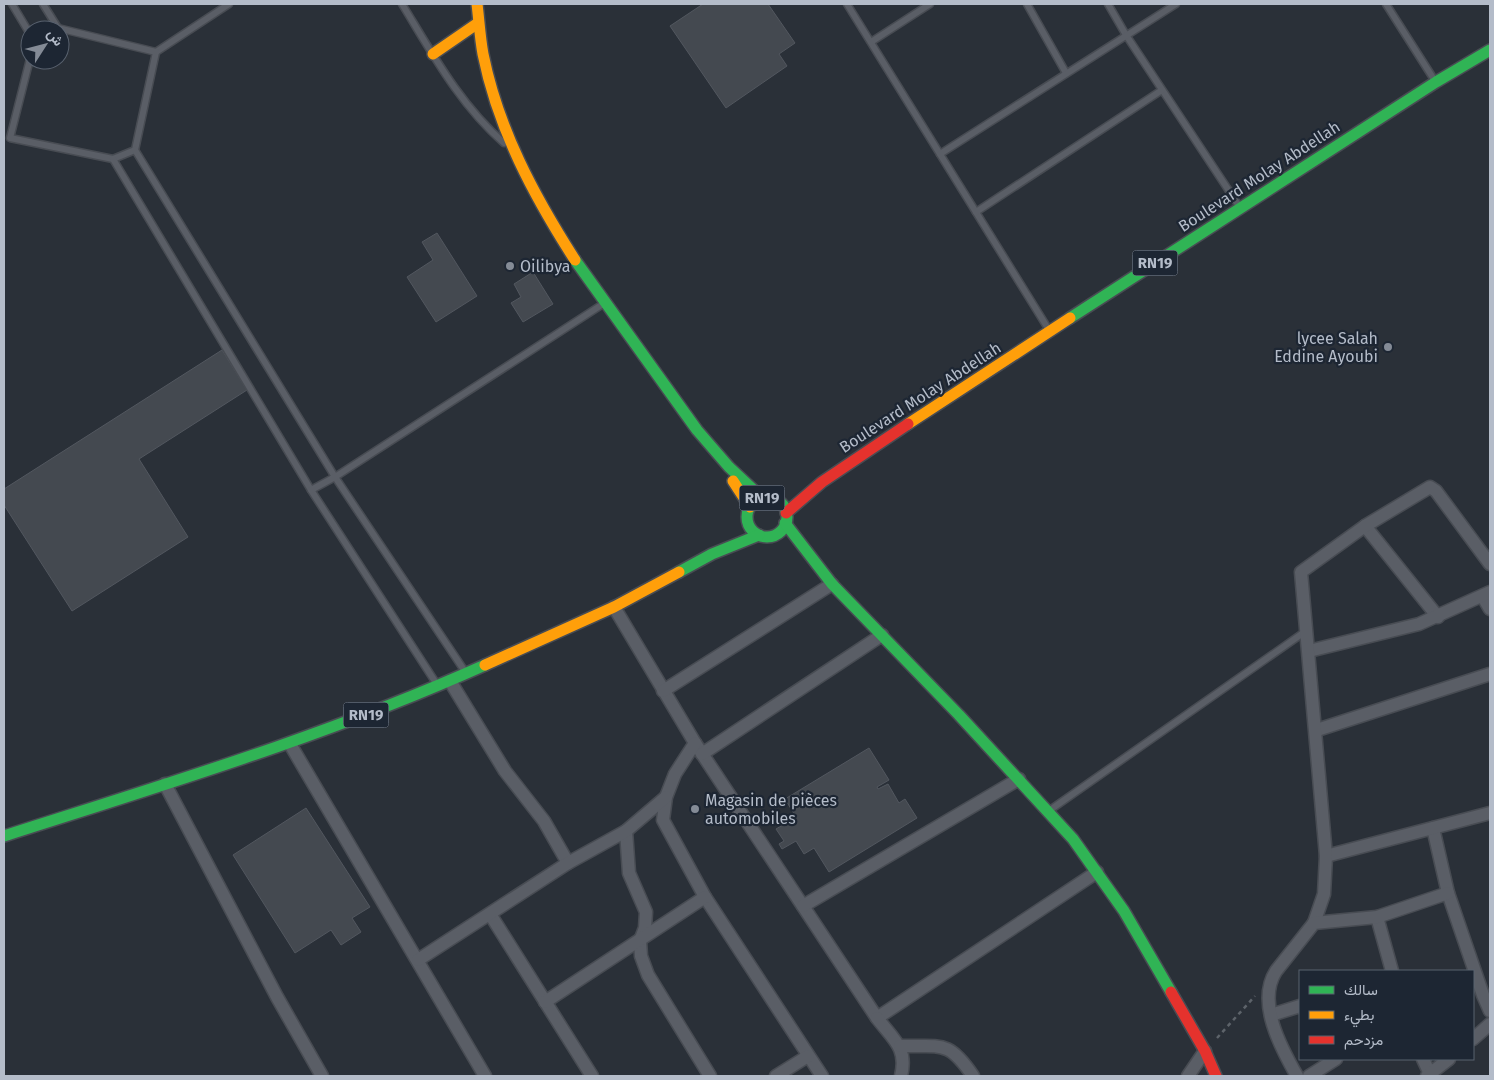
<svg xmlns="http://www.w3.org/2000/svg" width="1494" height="1080" viewBox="0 0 1494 1080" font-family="'Fira Sans',Vazirmatn,sans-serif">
	<rect width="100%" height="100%" fill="#2a3038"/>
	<g fill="#444950" stroke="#52575f">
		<polygon points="703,4 768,4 795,43 779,54 787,66 726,108 670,26"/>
		<polygon points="437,233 477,296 436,322 407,277 433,260 422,242"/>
		<polygon points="533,272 553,304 523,322 511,303 521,297 514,284"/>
		<polygon points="222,350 247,390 139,459 188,537 72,611 4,505 4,489"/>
		<polygon points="869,748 889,780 877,787 878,789 888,784 899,803 905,799 917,818 829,872 814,848 804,854 796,841 782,849 779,844 784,841 776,829 796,817 785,799"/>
		<polygon points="306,808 370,907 352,918 361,932 341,945 331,930 295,953 233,855"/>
	</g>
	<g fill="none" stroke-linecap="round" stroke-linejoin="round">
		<g stroke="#484c53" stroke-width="9">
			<g id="lane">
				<polyline points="12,4 30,34"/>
				<polyline points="43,4 58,28"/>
				<path d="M 402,4 C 432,53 460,105 504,143"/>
				<polyline points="847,4 1049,330"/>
				<polyline points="1027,4 1066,73"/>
				<polyline points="1108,4 1126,35 1239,206"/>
				<polyline points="1386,4 1435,81"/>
				<polyline points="871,42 930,4"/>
				<polyline points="156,52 229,4"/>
				<polyline points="30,59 10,138 113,159 135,150 156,52 58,28 54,30"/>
				<polyline points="135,150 335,477 464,670"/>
				<polyline points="940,154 1176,4"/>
				<polyline points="113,159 311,490 436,683"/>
				<polyline points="976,212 1162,90"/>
				<polyline points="311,490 335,477 603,304"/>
				<polyline points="1050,810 1306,631"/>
			</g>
		</g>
		<g stroke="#484c53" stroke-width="15">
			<g id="street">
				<polyline points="1365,526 1438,617"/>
				<polyline points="1483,597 1490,609"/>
				<polyline points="614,607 695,743 877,1018 1097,872"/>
				<polyline points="1309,651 1419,624 1490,592"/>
				<polyline points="450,681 505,771 544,821 568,863"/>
				<polyline points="663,691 832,584"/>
				<polyline points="1317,730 1490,674"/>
				<polyline points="695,743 675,774 666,797 663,820 705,897 822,1076"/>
				<polyline points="290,744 485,1076"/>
				<polyline points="702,754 882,635"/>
				<polyline points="165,784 277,997 322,1076"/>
				<polyline points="1433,828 1448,893 1483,995 1490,1011"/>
				<polyline points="626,831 629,873 646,912 645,928 640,941 641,956 648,975 710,1076"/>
				<polyline points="1326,856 1490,813"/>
				<polyline points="803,906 1019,779"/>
				<polyline points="490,914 592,1076"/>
				<polyline points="1377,917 1392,971"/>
				<polyline points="1314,923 1324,894 1326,856 1301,572 1365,526 1430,487 1436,491 1490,564"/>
				<polyline points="418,960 568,863 626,831 666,797"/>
				<polyline points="545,1002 705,897"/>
				<polyline points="1271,1015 1300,1006"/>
				<path d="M 877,1018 C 893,1039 908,1048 901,1076"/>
				<polyline points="1473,1039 1490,1024"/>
				<path d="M 900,1046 C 941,1047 948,1039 973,1076"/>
				<polyline points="1423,1059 1430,1074"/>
				<polyline points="776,1076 808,1056"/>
				<polyline points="1188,1076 1205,1051"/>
				<path d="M 1297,1076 C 1281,1048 1256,1002 1276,971 L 1314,923 L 1377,917 L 1448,893"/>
				<polyline points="1309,1076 1336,1059"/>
				<polyline points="1427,1076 1449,1059"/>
			</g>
		</g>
		<g stroke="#484c53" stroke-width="14">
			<g id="fast">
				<polyline points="575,260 697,430 729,467 762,498"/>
				<polyline points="1070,318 1436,82 1490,50"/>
				<circle cx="767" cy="517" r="20"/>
				<polyline points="785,523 832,584 959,715 1073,839 1124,911 1171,992"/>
				<polyline points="679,572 712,554 759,535"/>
				<path d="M 4,836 C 166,784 329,735 485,665"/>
			</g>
		</g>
		<g stroke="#484c53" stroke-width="14">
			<g id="slow">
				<path d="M 477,4 C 479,20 480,38 483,54 C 498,129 534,196 575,260"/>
				<polyline points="433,54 478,23"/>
				<polyline points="908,424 1070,318"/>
				<polyline points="733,481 750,507"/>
				<polyline points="485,665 614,607 679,572"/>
			</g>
		</g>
		<g stroke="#484c53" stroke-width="14">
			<g id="jam">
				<polyline points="786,513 822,482 908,424"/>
				<polyline points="1171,992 1205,1051 1216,1076"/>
			</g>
		</g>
		<polyline stroke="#5d636a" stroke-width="2.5" stroke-dasharray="4 4" stroke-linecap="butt" points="1217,1038 1255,996"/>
		<use href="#lane" stroke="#5a5e66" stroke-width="6"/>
		<use href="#street" stroke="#5a5e66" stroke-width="12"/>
		<use href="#fast" stroke="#30b455" stroke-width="11"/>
		<use href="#slow" stroke="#ff9f0a" stroke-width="11"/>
		<use href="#jam" stroke="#e5322d" stroke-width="11"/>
	</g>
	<g fill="#848b96" stroke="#1d2633" stroke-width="2">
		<circle cx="510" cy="266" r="5"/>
		<circle cx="1388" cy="347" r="5"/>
		<circle cx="695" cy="809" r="5"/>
	</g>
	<g text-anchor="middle" stroke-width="4.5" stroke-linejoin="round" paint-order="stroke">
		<g fill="#1d2633" stroke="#878f9c" stroke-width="1">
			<rect x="1132.5" y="250.5" width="45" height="25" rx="4"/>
			<rect x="739.5" y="485.5" width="45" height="25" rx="4"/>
			<rect x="343.5" y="702.5" width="45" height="25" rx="4"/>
		</g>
		<g font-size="15" font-weight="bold" fill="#b4bcc9">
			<text x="1155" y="268">RN19</text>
			<text x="762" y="503">RN19</text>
			<text x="366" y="720">RN19</text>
		</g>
		<g font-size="16" fill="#b4bcc9" stroke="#1d2633">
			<text transform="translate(1259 176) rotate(-33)" y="6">Boulevard Molay Abdellah</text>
			<text transform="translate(920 397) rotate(-33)" y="6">Boulevard Molay Abdellah</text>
		</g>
		<g font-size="16" fill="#b4bcc9" stroke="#1d2633" text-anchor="start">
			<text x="520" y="272">Oilibya</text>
			<text x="1378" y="344" text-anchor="end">lycee Salah<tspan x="1378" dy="18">Eddine Ayoubi</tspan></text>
			<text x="705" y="806">Magasin de pièces<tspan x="705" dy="18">automobiles</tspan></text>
		</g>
	</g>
	<rect width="1494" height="1080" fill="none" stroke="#b4bcc9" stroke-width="10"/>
	<rect x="1299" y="970" width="175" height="90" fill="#1d2633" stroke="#59626f"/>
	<rect x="1309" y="986" width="25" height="8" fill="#30b455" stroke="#59626f"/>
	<text x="1344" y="995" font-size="15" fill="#b4bcc9">سالك</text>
	<rect x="1309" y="1011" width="25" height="8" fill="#ff9f0a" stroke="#59626f"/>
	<text x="1344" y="1020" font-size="15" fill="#b4bcc9">بطيء</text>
	<rect x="1309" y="1036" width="25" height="8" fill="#e5322d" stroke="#59626f"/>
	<text x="1344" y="1045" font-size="15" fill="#b4bcc9">مزدحم</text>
	<g transform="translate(45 45) rotate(54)"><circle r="24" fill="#1d2633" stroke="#59626f"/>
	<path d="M0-4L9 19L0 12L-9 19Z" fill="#848b96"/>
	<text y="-8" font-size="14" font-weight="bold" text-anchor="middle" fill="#b4bcc9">ش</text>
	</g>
</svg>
